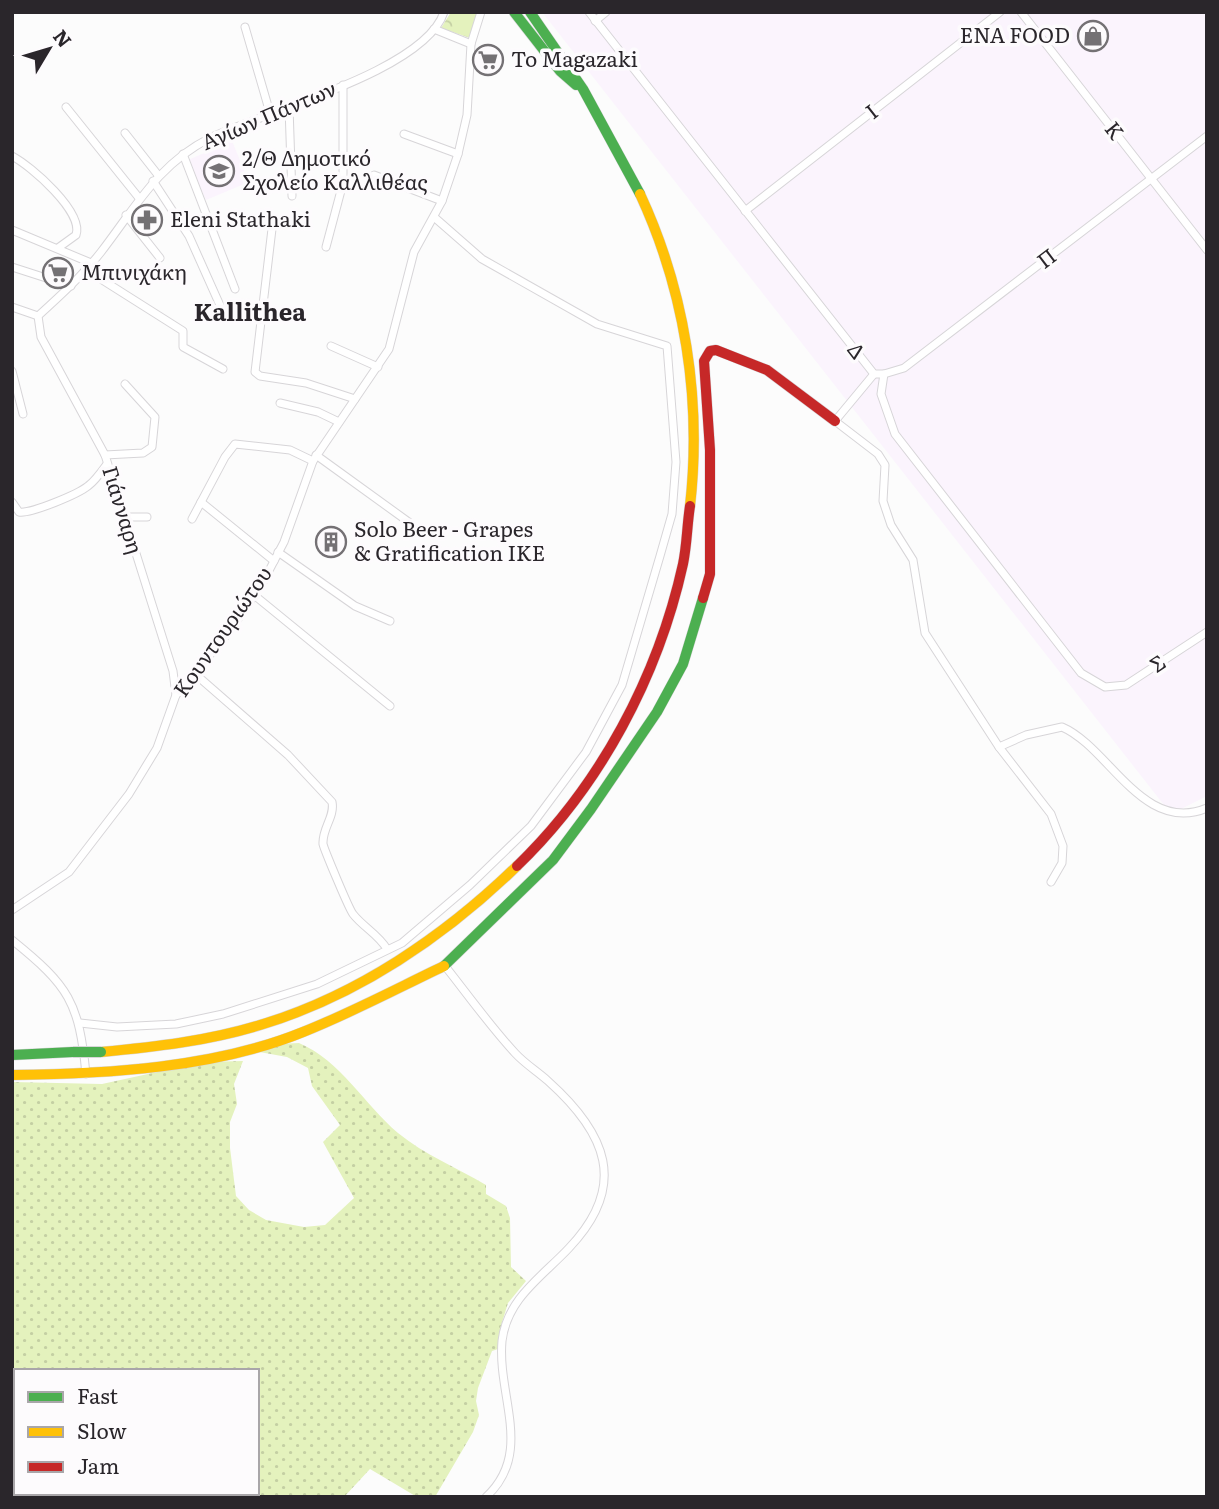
<svg xmlns="http://www.w3.org/2000/svg" width="1219" height="1509" viewBox="0 0 1219 1509" font-family="Literata,serif">
	<defs>
		<pattern id="grass-dots" width="8" height="8" patternUnits="userSpaceOnUse" patternTransform="scale(1.75)"><rect width="8" height="8" fill="#e4f2bd"/><path d="M2 2h.1M6 6h.1" fill="none" stroke="#c4cfa3" stroke-width="1.8" stroke-linecap="round"/></pattern>
		<pattern id="park-crowns" width="20" height="18" patternUnits="userSpaceOnUse" patternTransform="scale(1.75)"><rect width="20" height="18" fill="#e4f2bd"/><path d="M2 6a3 3 0 1 1 6 0M12 15a3 3 0 1 1 6 0" fill="none" stroke="#c4cfa3"/></pattern>
	</defs>
	<rect width="100%" height="100%" fill="#fcfcfc"/>
	<g fill="#fbf4fd">
		<polygon points="542,12 1207,12 1207,796 1171,814"/>
		<polygon points="232,141 249,182 206,200 188,160"/>
	</g>
	<path fill="url(#grass-dots)" fill-rule="evenodd" d="M 299,1043 C 341,1061 364,1104 398,1133 C 425,1155 456,1167 486,1185 L 486,1194 L 506,1206 L 510,1218 L 511,1267 L 526,1281 L 508,1303 L 500,1329 L 498,1349 L 492,1351 L 478,1388 L 476,1401 L 479,1415 L 473,1432 L 435,1497 L 417,1497 L 370,1469 L 344,1497 L 12,1497 L 12,1082 L 102,1084 L 203,1062 L 243,1061 L 234,1084 L 237,1104 L 230,1122 L 230,1148 L 236,1196 L 249,1210 L 266,1220 L 304,1227 L 325,1225 L 354,1198 L 323,1142 L 340,1125 L 312,1086 L 308,1068 L 287,1057 L 254,1051 L 278,1044 ZM 16,1371 L 257,1371 L 257,1493 L 16,1493 Z"/>
	<polygon fill="url(#park-crowns)" points="451,12 478,12 470,38 441,28"/>
	<g fill="none" stroke-linecap="round" stroke-linejoin="round">
		<g stroke="#d7d5d8" stroke-width="9">
			<g id="street">
				<polyline points="589,12 874,374 884,374 881,394 895,434 1081,673 1105,687 1126,685 1207,632"/>
				<polyline points="1021,12 1207,250"/>
				<polyline points="595,21 606,12"/>
				<polyline points="245,27 270,113"/>
				<polyline points="434,29 471,44"/>
				<polyline points="66,107 139,198"/>
				<polyline points="289,107 292,196"/>
				<polyline points="125,133 158,175"/>
				<polyline points="404,134 458,154"/>
				<polyline points="183,154 235,289"/>
				<path d="M 12,156 C 31,166 84,212 76,235 L 58,248"/>
				<polyline points="374,175 442,201"/>
				<polyline points="153,181 189,236 223,312"/>
				<polyline points="745,211 1000,12"/>
				<polyline points="126,215 160,258"/>
				<polyline points="272,229 255,372 260,376 306,383 355,399"/>
				<polyline points="12,230 91,263"/>
				<polyline points="326,247 343,183 343,85"/>
				<polyline points="12,267 71,286"/>
				<polyline points="85,269 183,331 183,347 223,369"/>
				<polyline points="12,307 38,316"/>
				<polyline points="331,346 378,367"/>
				<polyline points="12,371 23,414"/>
				<polyline points="874,374 835,421 878,454 885,465 883,501 891,525 913,560 925,633 999,747 1051,814 1063,846 1062,863 1051,882"/>
				<polyline points="884,374 904,368 1207,136"/>
				<polyline points="280,403 318,412 339,422"/>
				<polyline points="105,455 143,453 152,447 155,417 125,384"/>
				<polyline points="316,455 410,523"/>
				<path d="M 12,502 L 19,512 C 31,514 78,494 88,486 C 95,481 102,471 107,464"/>
				<polyline points="201,502 274,561"/>
				<polyline points="123,517 147,517"/>
				<polyline points="192,519 225,457 235,444 290,450 313,461"/>
				<polyline points="278,552 355,606 390,621"/>
				<polyline points="254,595 390,706"/>
				<path d="M 194,673 L 288,755 L 332,802 C 335,817 322,828 323,844 C 324,849 349,909 353,914 C 363,927 378,934 387,949"/>
				<path d="M 176,695 L 173,671 L 105,455 L 41,337 L 38,316 C 60,296 83,275 101,252 C 135,208 158,164 210,138 C 264,112 425,71 444,12"/>
				<path d="M 999,747 L 1026,735 L 1062,727 C 1109,747 1143,835 1207,808"/>
				<polyline points="12,910 69,872 129,794 157,748 176,695 229,632 262,584 284,542 313,461 389,349 414,252 442,201 458,154 467,115 471,44 481,12"/>
				<path d="M 12,940 C 69,986 79,1002 86,1074"/>
				<path d="M 445,966 C 468,995 490,1026 515,1053 C 525,1064 537,1071 548,1081 C 606,1133 629,1185 569,1248 C 543,1276 507,1298 502,1341 C 497,1396 534,1453 486,1497"/>
				<polyline points="80,1023 117,1027 176,1024 223,1014 317,984 402,943 470,885 531,826 586,752 622,685 660,556 672,514 676,462 667,346 597,324 482,259 434,217"/>
			</g>
		</g>
		<g stroke="#d7d5d8" stroke-width="11">
			<g id="fast">
				<polyline points="514,12 560,71 576,85"/>
				<polyline points="530,12 583,89 640,194"/>
				<polyline points="444,966 553,860 591,809 657,712 683,664 703,598"/>
				<polyline points="12,1055 73,1052"/>
			</g>
		</g>
		<g stroke="#d7d5d8" stroke-width="11">
			<g id="slow">
				<path d="M 640,194 C 685,291 702,399 690,506"/>
				<path d="M 101,1052 C 154,1047 208,1041 260,1025 C 357,996 445,936 517,866"/>
				<path d="M 12,1075 C 106,1074 215,1068 303,1032 C 351,1013 398,988 444,966"/>
			</g>
		</g>
		<g stroke="#d7d5d8" stroke-width="11">
			<g id="jam">
				<polyline points="703,598 710,574 710,450 704,361 710,351 716,350 767,370 835,421"/>
				<path d="M 517,866 C 600,786 658,677 683,564 C 687,545 687,525 690,506"/>
			</g>
		</g>
		<use href="#street" stroke="#fff" stroke-width="7"/>
		<use href="#fast" stroke="#4caf50" stroke-width="10"/>
		<use href="#slow" stroke="#ffc107" stroke-width="10"/>
		<use href="#jam" stroke="#c62828" stroke-width="10"/>
		<g stroke="#d8d7d8" stroke-width="12" stroke-linecap="butt">
			<polyline id="fast-bridge" points="73,1052 101,1052"/>
		</g>
		<use href="#fast-bridge" stroke="#4caf50" stroke-width="10"/>
	</g>
	<defs>
		<g id="shop-ring" transform="scale(1.575)"><circle r="9.5" fill="#fdfbfd" stroke="#747174" stroke-width="1.5"/><path d="M-5-2.5h2.3a2.7 3.5 0 0 1 5.4 0H5L5.5 6h-11ZM-1.5-2.5h3a1.5 2.3 0 0 0-3 0Z" fill="#747174"/></g>
		<g id="supermarket-ring" transform="scale(1.575)"><circle r="9.5" fill="#fdfbfd" stroke="#747174" stroke-width="1.5"/><path d="M-6-5.5h2.5l.6 2H6L4.5 2H-2.5L-4.4-4H-6ZM-1.5 3.2a1.3 1.3 0 1 0 .1 0ZM3 3.2a1.3 1.3 0 1 0 .1 0Z" fill="#747174"/></g>
		<g id="school-ring" transform="scale(1.575)"><circle r="9.5" fill="#fdfbfd" stroke="#747174" stroke-width="1.5"/><path d="M0-5L7-2L0 1L-7-2ZM-4 1L0 2.5L4 1V4Q0 6-4 4Z" fill="#747174"/></g>
		<g id="pharmacy-ring" transform="scale(1.575)"><circle r="9.5" fill="#fdfbfd" stroke="#747174" stroke-width="1.5"/><path d="M-2-6h4v4h4v4h-4v4h-4v-4h-4v-4h4Z" fill="#747174"/></g>
		<g id="building-ring" transform="scale(1.575)"><circle r="9.5" fill="#fdfbfd" stroke="#747174" stroke-width="1.5"/><path d="M-4-6H4V6H1V3H-1V6H-4ZM-2.5-4.3h1.7v1.8h-1.7ZM.8-4.3h1.7v1.8H.8ZM-2.5-1h1.7V.8h-1.7ZM.8-1h1.7V.8H.8Z" fill="#747174"/></g>
	</defs>
	<g fill-rule="evenodd">
		<use href="#shop-ring" x="1093" y="36"/>
		<use href="#supermarket-ring" x="488" y="60"/>
		<use href="#school-ring" x="219" y="171"/>
		<use href="#pharmacy-ring" x="147" y="220"/>
		<use href="#supermarket-ring" x="58" y="273"/>
		<use href="#building-ring" x="331" y="542"/>
	</g>
	<g text-anchor="middle" stroke-width="7" stroke-linejoin="round" paint-order="stroke">
		<g font-size="21" fill="#2a262b" stroke="#fdfbfd" text-anchor="start">
			<text x="1070" y="43" text-anchor="end">ENA FOOD</text>
			<text x="511" y="67">To Magazaki</text>
			<text x="242" y="166">2/Θ Δημοτικό<tspan x="242" dy="24">Σχολείο Καλλιθέας</tspan></text>
			<text x="170" y="227">Eleni Stathaki</text>
			<text x="81" y="280">Μπινιχάκη</text>
			<text x="354" y="537">Solo Beer - Grapes<tspan x="354" dy="24">&amp; Gratification IKE</tspan></text>
		</g>
		<g font-size="21" fill="#2a262b" stroke="#fdfbfd">
			<text transform="translate(872 112) rotate(-38)" y="7">Ι</text>
			<text transform="translate(269 116) rotate(-23)" y="7">Αγίων Πάντων</text>
			<text transform="translate(1114 131) rotate(52)" y="7">Κ</text>
			<text transform="translate(1047 259) rotate(-37)" y="7">Π</text>
			<text transform="translate(856 351) rotate(52)" y="7">Δ</text>
			<text transform="translate(122 510) rotate(73)" y="7">Γιάνναρη</text>
			<text transform="translate(223 632) rotate(-55)" y="7">Κουντουριώτου</text>
			<text transform="translate(1158 664) rotate(-34)" y="7">Σ</text>
		</g>
		<g font-size="24" font-weight="bold" fill="#2a262b" stroke="#fdfbfd">
			<text x="250" y="321">Kallithea</text>
		</g>
	</g>
	<rect width="1219" height="1509" fill="none" stroke="#2a262b" stroke-width="28"/>
	<rect x="14" y="1369" width="245" height="126" fill="#fdfbfd" stroke="#a9a6a9" stroke-width="2"/>
	<rect x="28" y="1392" width="35" height="10" fill="#4caf50" stroke="#a9a6a9" stroke-width="2"/>
	<text x="77" y="1404" font-size="21" fill="#2a262b">Fast</text>
	<rect x="28" y="1427" width="35" height="10" fill="#ffc107" stroke="#a9a6a9" stroke-width="2"/>
	<text x="77" y="1439" font-size="21" fill="#2a262b">Slow</text>
	<rect x="28" y="1462" width="35" height="10" fill="#c62828" stroke="#a9a6a9" stroke-width="2"/>
	<text x="77" y="1474" font-size="21" fill="#2a262b">Jam</text>
	<g transform="translate(49 49) rotate(52)" stroke="#fdfbfd" stroke-width="5" paint-order="stroke">
	<path d="M0-5L12 26L0 18L-12 26Z" fill="#2a262b"/>
	<text y="-10" font-size="19" font-weight="bold" text-anchor="middle" fill="#2a262b">N</text>
	</g>
</svg>
